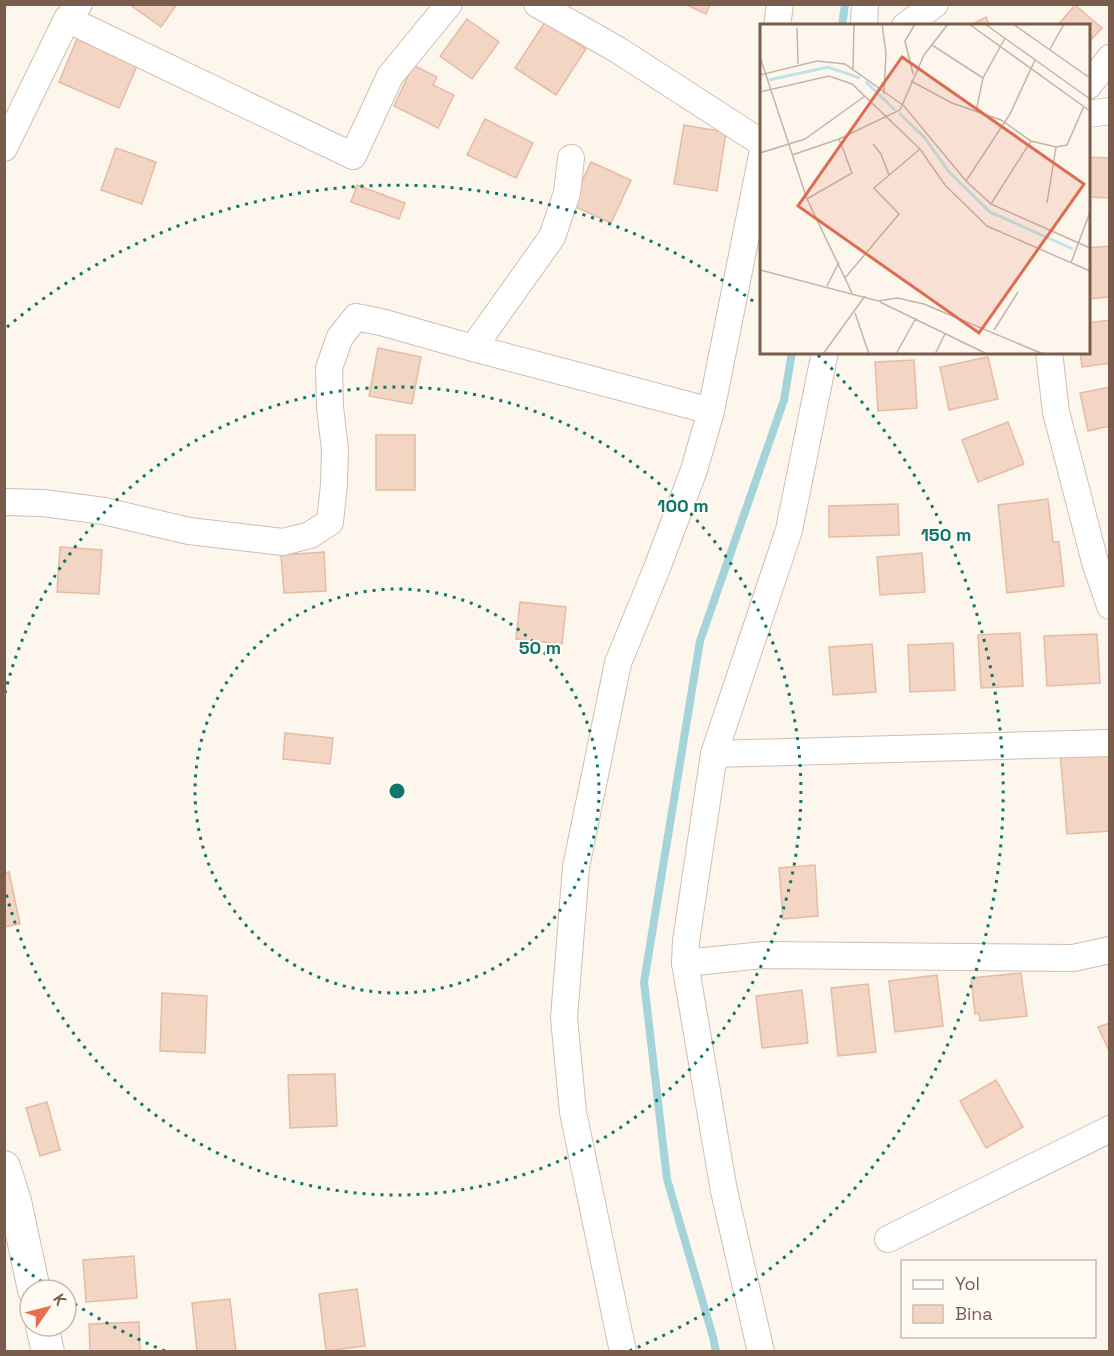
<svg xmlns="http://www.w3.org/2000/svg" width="1114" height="1356" viewBox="0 0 1114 1356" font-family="'Space Grotesk',sans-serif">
	<rect width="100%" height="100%" fill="#fdf6ec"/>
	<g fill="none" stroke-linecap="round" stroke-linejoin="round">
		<g stroke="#a5d3da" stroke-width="8">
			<polyline points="842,26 845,4"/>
			<polyline points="716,1352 713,1337 667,1179 644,982 700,641 784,400 792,352"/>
		</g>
	</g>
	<g fill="#f3d5c3" stroke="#e6bba3" stroke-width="1.5">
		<polygon points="129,4 177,4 161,27"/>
		<polygon points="685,4 710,4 706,14"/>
		<polygon points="1075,5 1102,28 1088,43 1088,26 1057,26"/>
		<polygon points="986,17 990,26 969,26"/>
		<polygon points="467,19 499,42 472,79 440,56"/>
		<polygon points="545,22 586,49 556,95 515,68"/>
		<polygon points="77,39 137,66 119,108 59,82"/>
		<polygon points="413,65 437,77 433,85 454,95 438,128 394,106"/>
		<polygon points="485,119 533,143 516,178 467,155"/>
		<polygon points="684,125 726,132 717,191 674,184"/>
		<polygon points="116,148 156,162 142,204 101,190"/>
		<polygon points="1088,157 1110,158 1110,198 1088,197"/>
		<polygon points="591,162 631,180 611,223 571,205"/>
		<polygon points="357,185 405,203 399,219 351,202"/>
		<polygon points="1110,246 1110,297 1088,299 1088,248"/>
		<polygon points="1110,320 1110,363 1082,367 1080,352 1088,352 1088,323"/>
		<polygon points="378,348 421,357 412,404 369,396"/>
		<polygon points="988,357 998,399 949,410 940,367"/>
		<polygon points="914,360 917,408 878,411 875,362"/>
		<polygon points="1110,387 1110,426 1088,431 1080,393"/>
		<polygon points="1008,422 1024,464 978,482 962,440"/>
		<rect x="376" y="435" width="39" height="55"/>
		<polygon points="1048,499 1053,542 1059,542 1064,586 1007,593 998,505"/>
		<polygon points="898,504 899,535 829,537 829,506"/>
		<polygon points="60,547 102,550 99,594 57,592"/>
		<polygon points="324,552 326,591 284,593 281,555"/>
		<polygon points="922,553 925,592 880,595 877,557"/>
		<polygon points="520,602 566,607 562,644 516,639"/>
		<polygon points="1020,633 1023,686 981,688 978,635"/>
		<polygon points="1097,634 1100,683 1047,686 1044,636"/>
		<polygon points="953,643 955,690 910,692 908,645"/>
		<polygon points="872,644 876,692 833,695 829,647"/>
		<polygon points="285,733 333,738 330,764 283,759"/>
		<polygon points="1110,748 1110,831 1067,834 1060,752"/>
		<polygon points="815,865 818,916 783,919 779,868"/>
		<polygon points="9,872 20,924 4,927 4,873"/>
		<polygon points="1021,973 1027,1016 980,1021 979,1013 975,1014 971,978"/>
		<polygon points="937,975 943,1026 895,1032 889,981"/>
		<polygon points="868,984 876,1052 838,1056 831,988"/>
		<polygon points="802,990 808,1043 762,1048 756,996"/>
		<polygon points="162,993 207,996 205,1053 160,1051"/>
		<polygon points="1110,1023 1110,1053 1098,1027"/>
		<polygon points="335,1074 337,1126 290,1128 288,1075"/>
		<polygon points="996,1080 1023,1127 986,1148 960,1101"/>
		<polygon points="47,1102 60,1150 40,1156 26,1108"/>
		<polygon points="134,1256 137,1298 86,1302 83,1260"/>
		<polygon points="357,1289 365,1346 326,1351 319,1294"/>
		<polygon points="230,1299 236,1352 197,1352 192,1303"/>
		<polygon points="139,1322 140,1352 90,1352 89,1324"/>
	</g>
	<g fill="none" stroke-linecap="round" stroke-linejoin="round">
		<g stroke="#d1beb0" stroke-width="28">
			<g id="minor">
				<polyline points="537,4 618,50 762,143"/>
				<polyline points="67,19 353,156 390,76 449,4"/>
				<polyline points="777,26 780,4"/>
				<polyline points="864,26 865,4"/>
				<polyline points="905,26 935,4"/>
				<polyline points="1088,86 1110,58"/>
				<polyline points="1088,114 1110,111"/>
				<polyline points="4,148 67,19 79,4"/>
				<polyline points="473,348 552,237 567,193 571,158"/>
				<polyline points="1049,352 1056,412 1095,562 1110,606"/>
				<polyline points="4,502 43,503 104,511 189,531 283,542 310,535 330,522 334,485 335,450 330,407 329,368 340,337 356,317 381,322 473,348 711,411"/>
				<polyline points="714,754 1110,743"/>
				<polyline points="685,963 764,955 1073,958 1110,950"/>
				<polyline points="888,1239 1110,1129"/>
				<polyline points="623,1352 573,1112 564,1018 576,867 618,663 657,568 694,470 711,411 762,155"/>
				<polyline points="761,1352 724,1191 685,963 686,941 714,754 789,530 825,352"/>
			</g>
		</g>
		<g stroke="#d1beb0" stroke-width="34">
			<g id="tertiary">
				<polyline points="4,1167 15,1201 34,1290"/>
				<polyline points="42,1326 48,1352"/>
			</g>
		</g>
		<use href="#minor" stroke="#fff" stroke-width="26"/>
		<use href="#tertiary" stroke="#fff" stroke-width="32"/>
	</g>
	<g fill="none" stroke="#0f766e" stroke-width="3" stroke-dasharray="3 6">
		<circle cx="397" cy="791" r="202"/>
		<path d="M5 693A404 404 0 1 1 5 889"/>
		<path d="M165 1351A606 606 0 0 1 67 1299M49 1287A606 606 0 0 1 7 1255M7 327A606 606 0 0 1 757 304M818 355A606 606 0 0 1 629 1351"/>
	</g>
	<g transform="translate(760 24)">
		<rect width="330" height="330" fill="#fdf6ec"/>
		<path fill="none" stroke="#bfe3e8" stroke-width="3" d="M 9,56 L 68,43 L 100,54M 106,58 L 135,86M 139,89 L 165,114 L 189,148 L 230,188 L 313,225"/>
		<path fill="none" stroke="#c5b3a7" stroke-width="1.5" d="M 122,0 L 126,29 L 124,70M 209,0 L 330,87M 225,0 L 330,75M 253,0 L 330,54M 37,4 L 38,40M 172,21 L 223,54M 290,25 L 304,0M 0,33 L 47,175 L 92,269M 93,46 L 94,0M 153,50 L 145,17 L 155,0M 0,51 L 57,37 L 85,40 L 144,82 L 206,157 L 231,180 L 330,224M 151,57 L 192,79 L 241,96 L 271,117 L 296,123 L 307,121 L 324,82M 0,68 L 69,52 L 92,60 L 160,125 L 185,161 L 227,202 L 330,247M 216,88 L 223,54 L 245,14M 113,120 L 121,130 L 129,151M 0,129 L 45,115 L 105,72M 32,131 L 79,115 L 140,86 L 164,31 L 188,0M 206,157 L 250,90 L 275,36M 47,175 L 92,149 L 79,115M 287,179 L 296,123M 231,180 L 271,117M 311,239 L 330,188M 0,246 L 118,277 L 137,274 L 164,280 L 283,330M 85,254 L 139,190 L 114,164 L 160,125M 67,262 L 79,238M 120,278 L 227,330M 95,289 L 109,330M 234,306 L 258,268M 63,330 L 105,272M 136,330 L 156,294M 175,330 L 185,310"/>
		<path fill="#dc6d51" fill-opacity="0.15" stroke="#dc6d51" stroke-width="3" d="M 142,33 L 324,160 L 219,309 L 38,182 Z"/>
		<rect width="330" height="330" fill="none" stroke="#7a5c4d" stroke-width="3"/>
	</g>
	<circle cx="397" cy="791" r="9" fill="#0f766e" stroke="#fffaf3" stroke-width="3"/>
	<g font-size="18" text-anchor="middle" font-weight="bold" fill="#0f766e" stroke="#fffaf3" stroke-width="4.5" stroke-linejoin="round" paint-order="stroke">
		<text x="683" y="512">100 m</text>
		<text x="946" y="541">150 m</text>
		<text x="540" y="654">50 m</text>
	</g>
	<rect width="1114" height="1356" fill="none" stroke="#7a5c4d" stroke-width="12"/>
	<rect x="901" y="1260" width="195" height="78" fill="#fffaf3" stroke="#cabbb1" stroke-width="1.5"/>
	<rect x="913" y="1280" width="30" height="9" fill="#ffffff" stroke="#cabbb1" stroke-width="1.5"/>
	<text x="955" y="1290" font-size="18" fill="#7a5c4d">Yol</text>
	<rect x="913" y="1305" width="30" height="18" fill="#f3d5c3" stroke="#cabbb1" stroke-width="1.5"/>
	<text x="955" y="1320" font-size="18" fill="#7a5c4d">Bina</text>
	<g transform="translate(48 1308) rotate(55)"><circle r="28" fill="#fffaf3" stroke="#cabbb1" stroke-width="1.5"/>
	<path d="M0-4.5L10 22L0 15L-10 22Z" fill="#e76f51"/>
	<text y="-9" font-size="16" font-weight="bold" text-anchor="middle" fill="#7a5c4d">K</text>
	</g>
</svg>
